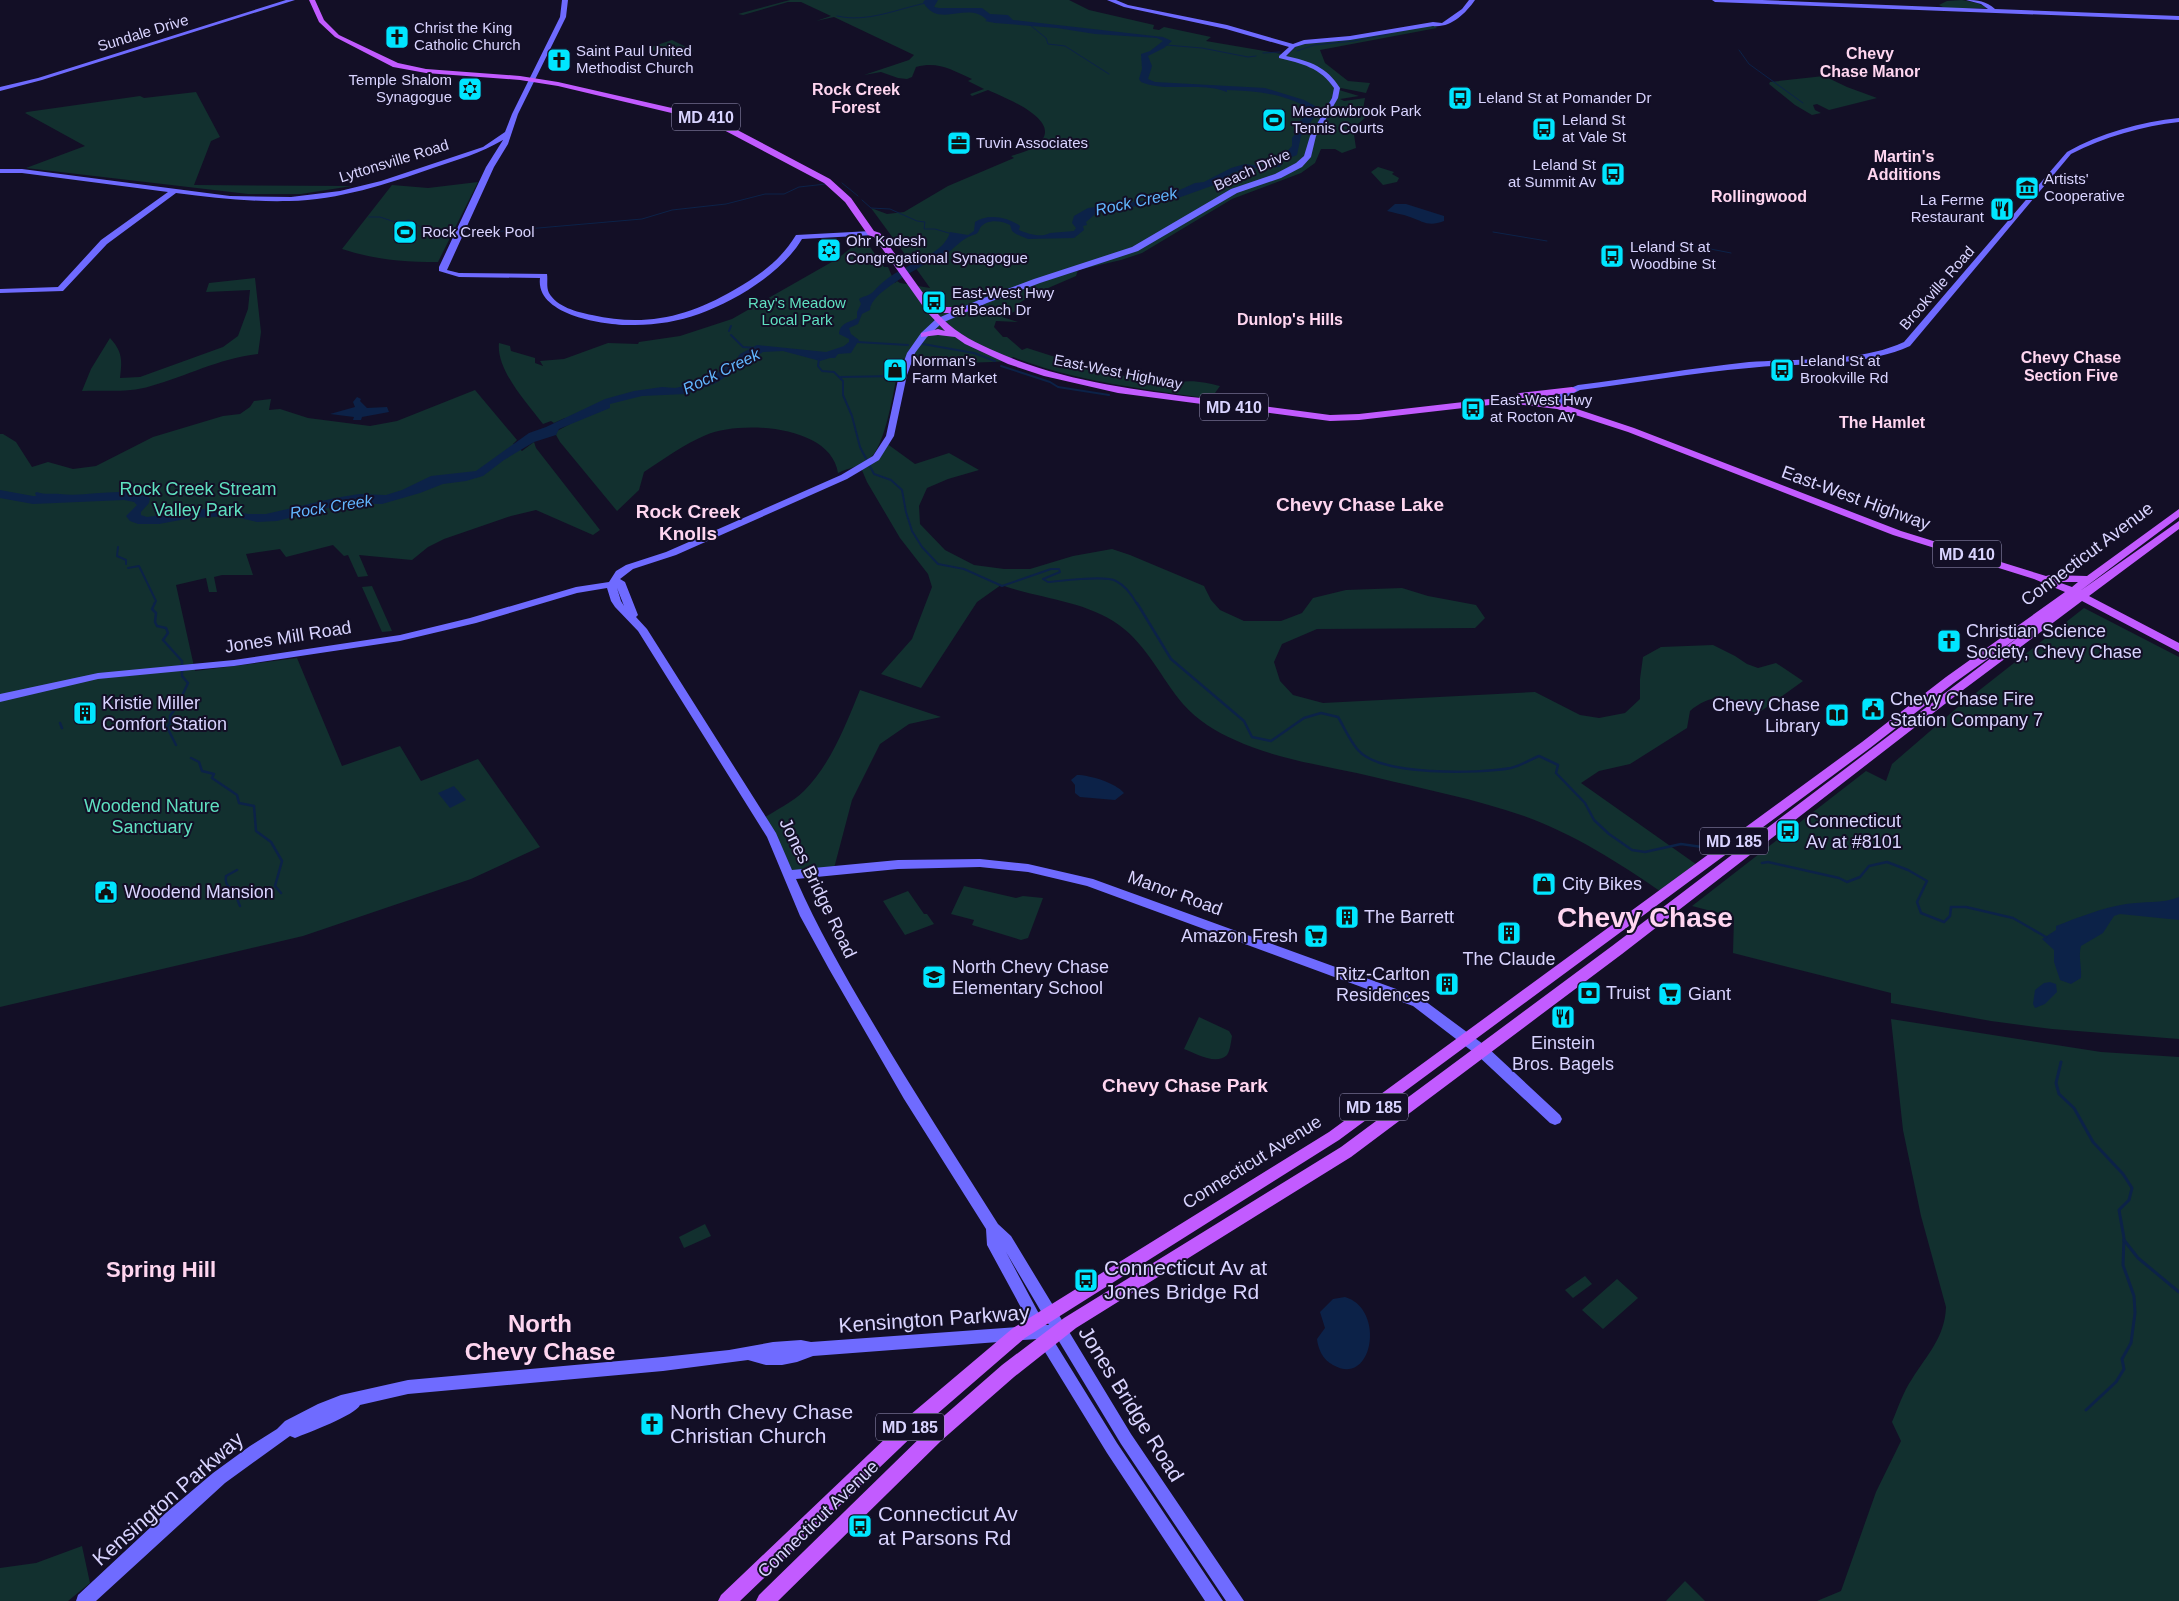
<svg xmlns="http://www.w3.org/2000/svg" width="2179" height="1601" viewBox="0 0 2179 1601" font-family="Arial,sans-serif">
	<rect width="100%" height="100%" fill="#130f26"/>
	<g fill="#12302f">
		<path d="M 790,0 L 1069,0 L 1089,10 L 1154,25 L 1153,29 L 1159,30 L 1164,27 L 1211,37 L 1206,41 L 1288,55 L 1295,47 L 1307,43 L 1434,25 L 1437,28 L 1320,50 L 1325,63 L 1348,81 L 1370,83 L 1366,93 L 1341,88 L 1339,90 L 1359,96 L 1340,99 L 1344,101 L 1365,98 L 1363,109 L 1372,112 L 1353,128 L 1356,148 L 1342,153 L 1335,149 L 1321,149 L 1315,163 L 1301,173 L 1232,199 L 1142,253 L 1121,260 L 1078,270 L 1076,276 L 1032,295 L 1016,305 L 1016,311 L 1002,317 L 1018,322 L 996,321 L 994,327 L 1003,337 L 1007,337 L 1022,350 L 1027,348 L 1099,371 L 1172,385 C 1185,378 1205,382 1220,386 L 1215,393 L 1244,394 L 1240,403 C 1165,391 1085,385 1013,357 L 1007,361 L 992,362 L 899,365 C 894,387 886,447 869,459 C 859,467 848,468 838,473 C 831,425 741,420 706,435 C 684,444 664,459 644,472 L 639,490 L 617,511 L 560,442 L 556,435 L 557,431 L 570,424 L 565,418 L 554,423 L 551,421 L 543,424 C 527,403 496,370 499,343 L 510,346 L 511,351 L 535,358 L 535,363 L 543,366 L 540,361 L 564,359 L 608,343 L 638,344 L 639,342 L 680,336 L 732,319 L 837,259 L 851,248 L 861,234 L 884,267 L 888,267 L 895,283 L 897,281 L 900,283 L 930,288 L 910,260 L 904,258 L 904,253 L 871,208 L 887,214 L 904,212 L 948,186 L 1014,158 L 1011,156 C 1018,154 1027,151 1033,148 C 1072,123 1005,98 988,90 L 972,96 L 970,94 L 984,89 L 968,81 L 972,79 C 951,70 939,61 916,67 L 912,77 L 907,79 L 898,78 L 881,72 L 864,75 L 909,60 L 914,55 L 834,17 L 816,21 L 831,16 L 801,2 L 788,2 L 743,15 L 738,14 Z"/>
		<polygon points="1962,0 1977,3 1988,8 1945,8 1939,5 1947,1"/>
		<polygon points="672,40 694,51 670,59 648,48"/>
		<polygon points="1824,76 1847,87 1877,98 1829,110 1817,104 1813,105 1815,110 1821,113 1812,115 1795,105 1769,84 1770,82"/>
		<polygon points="196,92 220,137 211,141 194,185 352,186 301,194 248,194 26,168 85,146 25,113 27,112 140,96 144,98"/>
		<polygon points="1378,167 1394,172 1392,174 1399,178 1397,182 1383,185 1371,172"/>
		<path d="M 478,182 L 438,262 C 404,262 376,260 342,249 L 392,185 L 428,188 Z"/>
		<path d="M 255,278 L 261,332 L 258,354 C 220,358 187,376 151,386 C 129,393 106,390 82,391 L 91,369 L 110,338 C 123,352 122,361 120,378 L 140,377 L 223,347 L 238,336 L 248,309 L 250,290 L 206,292 L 209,283 Z"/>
		<polygon points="475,390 517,440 513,444 522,451 534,442 536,448 600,530 593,535 536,510 511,516 444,539 428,547 412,560 359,555 368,576 358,577 348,555 344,556 333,545 286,557 280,549 246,554 253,575 222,575 214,577 217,592 209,592 206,578 176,585 195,671 297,658 342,766 400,746 421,781 478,759 540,847 471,879 303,936 0,1007 0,434 3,434 16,442 32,467 48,462 73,469 96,466 153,437 223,416 240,414 250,407 254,401 271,399 269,410 280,409 308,418 370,426 397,421"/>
		<path d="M 886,443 L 915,464 L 949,453 L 979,470 L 948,479 L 927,488 L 919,506 L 920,524 L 945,550 L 974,565 L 1004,569 L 1030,569 L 1073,556 L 1112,549 L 1130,555 L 1204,586 L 1211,600 L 1220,610 L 1244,621 L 1281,621 L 1302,613 L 1313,598 L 1346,590 L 1402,588 L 1428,596 L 1476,605 L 1485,618 L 1475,628 L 1317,629 L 1282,644 L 1274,662 L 1280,681 L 1293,695 L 1323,703 L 1535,692 L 1580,715 L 1599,718 L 1625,713 L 1640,699 L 1640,679 L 1643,657 L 1661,647 L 1713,645 L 1735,656 L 1747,664 L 1758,668 L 1776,663 L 1803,681 L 1757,714 C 1748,710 1737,700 1728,698 C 1715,695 1699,703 1690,711 L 1687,728 L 1630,764 L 1599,771 L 1581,783 L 1700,867 L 1663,893 C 1619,863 1574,834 1524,816 C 1475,799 1424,789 1374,777 C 1328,766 1278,760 1235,740 C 1216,732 1197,720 1183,704 C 1161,678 1147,645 1119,625 C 1084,600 1040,599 1001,585 L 977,602 L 921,688 L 881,674 L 912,639 L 932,587 L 928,574 L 900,538 L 867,482 L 861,468 Z"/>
		<polygon points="372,586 392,631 382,632 362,587"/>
		<polygon points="2084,608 2179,657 2179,1039 2052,1029 1991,1021 1891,1003 1891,993 1733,953 1734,917 1692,906 1866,771 1886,781 1892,764 1958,707"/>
		<path d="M 860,690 L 941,717 L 909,724 L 880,744 L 852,800 L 833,872 L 790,875 L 762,819 C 776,810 793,802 804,791 C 831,764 846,724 860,690 Z"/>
		<polygon points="964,886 1016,898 1023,896 1043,898 1028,938 1021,940 972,925 974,920 951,914"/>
		<polygon points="908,891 924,914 927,914 934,924 905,935 883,901"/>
		<path d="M 1199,1017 L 1229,1031 L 1232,1036 C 1231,1042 1230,1051 1227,1055 C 1216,1066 1195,1053 1184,1049 Z"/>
		<path d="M 1891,1019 L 2101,1052 L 2179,1057 L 2179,1601 L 1817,1601 L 1841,1591 L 1876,1492 L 1901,1441 L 1892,1422 C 1898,1408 1903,1392 1912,1379 C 1927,1355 1945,1337 1946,1307 L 1921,1216 L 1903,1130 Z"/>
		<polygon points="705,1224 711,1236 684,1248 679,1237"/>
		<polygon points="1585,1276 1592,1284 1573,1298 1565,1290"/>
		<polygon points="1617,1279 1638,1298 1603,1329 1582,1310"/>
		<polygon points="82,1546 90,1583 68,1601 0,1601 0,1568 36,1563"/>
		<polygon points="1685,1581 1705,1601 1666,1601"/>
	</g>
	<g fill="#0c2248">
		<path d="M 925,0 L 938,0 L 934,7 L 939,8 L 982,8 L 990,14 L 1008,15 L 1013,20 L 1163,37 L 1172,41 L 1164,48 L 1148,56 L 1152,66 L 1148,79 L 1155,82 L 1265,88 L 1304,100 L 1317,107 L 1317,113 L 1301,136 L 1297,155 L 1284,160 L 1280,167 L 1245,169 L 1232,173 L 1217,184 L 1178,198 L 1149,205 L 1100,210 L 1086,222 L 1087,225 L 1083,226 L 1084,230 L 1074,238 L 1028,239 L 1016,234 L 1012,231 L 1010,225 C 1001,220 986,219 980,228 C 979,230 978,233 976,234 C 962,238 956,247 945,255 C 940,258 935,259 930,261 C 915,271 870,293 870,310 L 862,314 L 858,324 L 849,328 L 851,334 L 859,340 L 851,353 L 838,354 L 835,358 L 830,358 L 820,361 L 783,351 L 763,352 L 716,383 L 686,394 L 642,396 L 610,404 L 610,408 L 559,429 L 556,435 L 534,442 L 504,460 L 483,476 L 466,481 L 443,484 L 420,493 L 382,504 L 345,504 L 277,521 L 257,522 L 232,516 L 191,518 L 159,524 L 138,524 L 130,521 L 126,516 L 137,505 L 134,502 L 124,500 L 33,504 L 0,498 L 0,490 L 33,496 L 36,496 L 35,493 L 37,492 C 45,495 52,493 60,494 C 88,498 123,485 150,498 L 149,503 L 141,512 L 141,515 L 147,517 L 218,507 L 248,514 L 266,514 L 335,498 L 359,494 L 386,495 L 402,490 L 431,476 L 476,471 L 529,433 L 546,427 L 605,399 L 634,391 L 662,387 L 675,388 L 695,384 L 714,375 L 736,360 L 740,354 L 757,345 L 826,352 L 844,346 L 849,342 L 849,339 L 839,334 C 840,323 848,323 857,318 L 857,312 L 861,304 L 859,299 C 863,296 869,296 873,292 C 879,285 886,279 894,274 C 911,263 945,253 950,232 L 968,235 L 974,231 L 975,222 C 988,213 1008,217 1020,226 L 1019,230 C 1028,234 1041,238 1050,233 L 1074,231 L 1076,228 L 1072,223 L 1074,216 L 1088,208 L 1149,200 L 1173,193 L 1195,183 L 1204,182 L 1231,168 L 1245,164 L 1262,166 L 1278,161 L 1292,146 L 1292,138 L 1295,134 L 1293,132 L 1295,131 L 1298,122 L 1309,114 L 1306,112 L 1308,108 C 1283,93 1255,91 1227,90 L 1227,92 C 1201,81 1168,93 1141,82 L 1139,79 L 1142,69 L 1141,54 L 1150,51 L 1163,41 L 1157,38 L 1095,34 L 1057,28 L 995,23 L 985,21 L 987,20 C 967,0 939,30 923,2 Z"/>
		<path d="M 1395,204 L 1406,204 L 1444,216 L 1444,221 C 1429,227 1424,222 1410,217 C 1402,214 1394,213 1387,211 Z"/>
		<polygon points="357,397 361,399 360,401 367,408 387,407 389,412 362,417 361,420 353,420 354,417 330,414 355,407 353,402"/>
		<path d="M 1077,775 C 1090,775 1116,783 1124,793 L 1115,800 L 1080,797 L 1075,793 L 1075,785 L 1071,780 Z"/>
		<polygon points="454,786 466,800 450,808 438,793"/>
		<path d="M 2179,897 L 2179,920 L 2120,914 L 2114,916 L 2103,933 L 2081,946 C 2078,957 2082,966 2081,978 L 2071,984 L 2060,980 L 2054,962 L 2054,950 L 2042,939 L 2056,930 L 2056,926 C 2079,917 2102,908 2126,904 C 2143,901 2162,904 2179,897 Z"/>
		<polygon points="2050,982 2056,984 2057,992 2045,1004 2035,1008 2033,1004 2035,990 2044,983"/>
		<path d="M 1345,1297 C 1386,1309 1373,1388 1333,1365 C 1323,1360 1318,1349 1317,1339 L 1325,1328 L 1320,1312 L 1333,1299 Z"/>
	</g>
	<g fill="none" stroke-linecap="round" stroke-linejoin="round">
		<g stroke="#0c2248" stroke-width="1">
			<path d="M 837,16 C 867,23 897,9 926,3"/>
			<polyline points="1030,25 1046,38 1048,44 1065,46 1109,74"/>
			<polyline points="1166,45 1202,48 1248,57 1256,56"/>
			<polyline points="1739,50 1749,64 1803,103"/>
			<polyline points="1297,51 1314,45 1354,41 1389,34"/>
			<polyline points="1263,53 1280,52"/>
			<polyline points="842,183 858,196"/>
			<polyline points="862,200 871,208 890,209 917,221 925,222 924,229 935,229 952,234"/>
			<polyline points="369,217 380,217 395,222 409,220 424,229 447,234"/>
			<polyline points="1493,232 1547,241"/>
			<polyline points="469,234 642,219 672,210 726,204 765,194 784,194 799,187 826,184"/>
			<polyline points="1635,246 1695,246 1731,253"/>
		</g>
		<g stroke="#0c2248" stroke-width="2">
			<polyline points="729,331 731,326"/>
			<polyline points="731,335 743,347 756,348"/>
			<polyline points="857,342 908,345"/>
			<polyline points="923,344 974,353 995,361"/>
			<path d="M 819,359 L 818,366 L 822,371 L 834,372 L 843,381 L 843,395 L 852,416 L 860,447 L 874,474 L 891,480 L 902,490 L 906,512 L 912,531 L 922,547 L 938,564 L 964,569 L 1002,586 L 1051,569 L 1059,569 L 1060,572 L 1043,579 L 1048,582 C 1062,581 1105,575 1116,581 C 1126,586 1132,595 1137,604"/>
			<polyline points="1001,366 1050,382 1058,387 1109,395"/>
			<polyline points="839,377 897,376"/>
			<polyline points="118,547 117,556 126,560 126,564"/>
			<polyline points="128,568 139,566 156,601 154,604"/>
		</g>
		<g stroke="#0c2248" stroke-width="2.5">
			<polyline points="155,603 152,609 156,613 155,622 157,626 166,628 168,633 163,640 182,661 182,676 188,683 181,698 176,703 178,705 170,716 170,723 167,727 176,745"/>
			<path d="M 1137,603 L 1171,659 L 1244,721 L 1252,737 L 1271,741 L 1304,718 L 1321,713 L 1338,717 C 1344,727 1350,741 1358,750 C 1380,776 1478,774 1511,768 C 1520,766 1530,760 1539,756 L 1558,765 L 1556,773 L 1585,803 L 1594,820 L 1609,834 L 1632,850 L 1645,852 L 1681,844 L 1702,847"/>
			<polyline points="60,723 62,728"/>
			<polyline points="191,758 199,762 202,771 214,774 212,778 237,795 239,803 254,806 256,831 271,842 282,861 275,886 281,893"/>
			<polyline points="1762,863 1768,862 1839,878 1847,882 1860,877 1869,866 1887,862 1908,870 1927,881 1917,902 1921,913 1944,922 1950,916 1951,907 1966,907 2013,918 2046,937"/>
			<path d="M 237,870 L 226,876 C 224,887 231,886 235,894 C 237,897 238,902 240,906"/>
		</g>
		<g stroke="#0c2248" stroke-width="3">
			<polyline points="2061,1062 2056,1083 2059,1094 2074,1108 2093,1142 2123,1174 2132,1188 2129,1200 2119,1210 2124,1238 2123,1265 2134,1296 2135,1313 2131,1343 2122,1359 2124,1369 2116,1382 2086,1410"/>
			<polyline points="2124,1240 2138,1258 2179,1292"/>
		</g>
		<g fill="#6f6bff" fill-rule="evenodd">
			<polygon points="286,0 295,0 42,80 0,91 0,87 38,78"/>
			<path d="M 562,0 L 568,0 L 566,17 L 518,114 L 508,144 L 494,167 L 447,270 L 459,273 L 547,274 C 548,280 546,287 549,293 C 557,307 577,312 592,315 C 645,327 688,317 734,290 C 760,275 780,261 796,235 L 871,231 L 874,231 L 874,235 L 802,239 C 782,273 735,301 699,314 C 679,321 657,325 635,325 C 608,326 535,316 540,278 L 459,277 L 439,271 L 439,267 L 486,167 L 503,140 C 481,153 457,160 433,168 C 387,184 339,200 289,201 C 251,202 214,198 176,193 L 107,244 L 63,291 L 0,293 L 0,289 L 58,287 L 101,240 L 168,192 L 22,173 L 0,173 L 0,169 L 22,169 L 230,196 L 291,197 L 340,191 L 381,181 L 483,147 L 505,132 L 512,114 L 560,17 Z"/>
			<path d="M 1107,0 L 1116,0 L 1128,5 L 1227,25 L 1293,44 L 1304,40 L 1350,36 L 1433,22 L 1442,23 L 1462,9 L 1469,0 L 1475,0 C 1465,14 1451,28 1433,26 L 1350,40 L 1305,44 L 1295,47 L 1286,56 C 1310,61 1327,67 1340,88 L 1338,98 L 1316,136 L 1311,157 L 1302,167 L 1281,178 L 1237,193 L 1138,251 L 1040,283 L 987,303 L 942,323 L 927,337 L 915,353 L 907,375 L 894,436 L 879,460 L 847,479 L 676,555 L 633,569 L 620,579 L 625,582 L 638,615 L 636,617 L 647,629 L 776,833 L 792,870 L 898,860 L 980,859 L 1028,864 L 1093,879 L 1421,998 L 1487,1047 L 1560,1115 L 1562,1119 L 1560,1123 L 1555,1125 L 1550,1123 L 1477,1055 L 1413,1006 L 1087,886 L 1028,872 L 980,867 L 898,869 L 796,879 C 818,929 845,976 873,1023 C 913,1091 956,1157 998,1224 L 1011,1236 L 1131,1434 L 1244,1601 L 1226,1601 L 1121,1444 L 1057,1338 L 1052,1338 L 1117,1443 L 1223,1601 L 1205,1601 L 1107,1453 L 1037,1339 L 813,1356 L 797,1362 L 782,1365 L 766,1365 L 748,1360 L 663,1371 L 408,1394 L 360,1405 C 356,1415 307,1433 295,1438 L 290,1436 L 225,1483 L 96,1601 L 76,1601 L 78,1595 L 168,1511 L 213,1473 L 250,1446 L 277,1429 L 285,1421 L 318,1404 L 341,1395 L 408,1380 L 663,1357 L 729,1350 L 773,1342 L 801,1340 L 811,1342 L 1031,1326 L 987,1245 L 986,1229 L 904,1099 L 829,969 L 800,916 L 767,837 L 638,631 L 615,607 L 611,601 L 607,588 L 577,593 L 476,623 L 400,641 L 234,666 L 98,679 L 0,702 L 0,694 L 98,673 L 234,660 L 400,635 L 470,618 L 576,587 L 609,582 L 616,571 L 626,565 L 666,552 L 841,475 L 873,456 L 886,436 L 899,375 L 907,353 L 921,333 L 936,319 L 981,299 L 1034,279 L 1132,247 L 1231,189 L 1275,174 L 1296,163 L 1304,156 L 1310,136 L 1332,98 L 1334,88 C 1321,68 1301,63 1279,58 L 1279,56 L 1289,47 L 1226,29 L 1124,7 ZM 617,588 L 624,606 L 621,601 ZM 1006,1252 L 1049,1325 L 1045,1325 Z"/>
			<path d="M 1712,0 L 1762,0 L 1988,9 L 1981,4 L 1966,0 C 1978,0 1986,1 1995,9 L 2179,16 L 2179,20 L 1715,2 Z"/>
			<path d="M 2179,118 L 2179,122 C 2143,126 2103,137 2071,154 L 1910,346 C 1861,368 1802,362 1749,368 C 1692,373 1636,383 1580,390 L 1568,396 L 1562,408 L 1556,408 L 1555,406 L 1561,392 L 1578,385 C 1635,378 1692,368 1749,362 C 1798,358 1859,363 1904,342 L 2067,152 C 2100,133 2141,122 2179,118 Z"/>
		</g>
		<path fill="#c25bff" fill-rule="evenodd" d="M 309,0 L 315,0 L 324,20 L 339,35 L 398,63 L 426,69 L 520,76 L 558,82 L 685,111 L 726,124 L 830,179 L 851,198 L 874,231 L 880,233 L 933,307 L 964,307 L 968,310 L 964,313 L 937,313 C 952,330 970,340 990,349 C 1057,380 1129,389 1201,398 C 1244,404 1287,409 1330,415 L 1359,414 L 1507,397 L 1517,398 L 1517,394 L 1520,393 L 1572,387 L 1577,390 L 1575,392 L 1523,399 L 1562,404 L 1634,428 L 1901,531 L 2046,576 L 2050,575 L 2087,576 L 2179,509 L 2179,517 L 2080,591 L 2179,521 L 2179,529 L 2089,596 L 2179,643 L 2179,652 L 2082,601 L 1963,690 L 1622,954 L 1351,1157 L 1076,1328 L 1014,1377 L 942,1440 L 778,1601 L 756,1601 L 759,1595 L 930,1428 L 1002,1365 L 1064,1318 L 1341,1147 L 1612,946 L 2020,636 L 1954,683 L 1870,748 L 1339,1140 L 1025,1338 L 922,1427 L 740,1601 L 718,1601 L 721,1595 L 910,1415 L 1013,1328 L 1329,1132 L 1862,742 L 1946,677 L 2065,592 L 2034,579 L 1893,535 L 1628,432 L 1557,409 L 1507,403 L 1359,420 L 1330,421 L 1118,393 L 1044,376 L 1008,364 L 965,344 L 955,337 L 938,335 L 921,337 L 921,333 L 938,329 L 945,331 L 927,312 L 874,237 L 868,235 L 845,202 L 824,183 L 720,128 L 680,115 L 558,86 L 520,80 L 426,73 L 393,67 L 335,37 L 319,22 ZM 2058,582 L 2078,582 L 2072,587 Z"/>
	</g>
	<defs>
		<g id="church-square" transform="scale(1.25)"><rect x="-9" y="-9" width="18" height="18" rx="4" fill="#00e5ff" stroke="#130f26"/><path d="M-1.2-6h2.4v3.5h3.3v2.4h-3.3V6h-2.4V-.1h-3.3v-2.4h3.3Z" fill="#111"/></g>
		<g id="synagogue-square" transform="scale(1.25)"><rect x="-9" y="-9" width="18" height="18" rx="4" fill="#00e5ff" stroke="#130f26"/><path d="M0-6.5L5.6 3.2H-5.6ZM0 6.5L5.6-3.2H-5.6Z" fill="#111"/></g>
		<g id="bus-square" transform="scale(1.25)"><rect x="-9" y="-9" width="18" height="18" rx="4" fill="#00e5ff" stroke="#130f26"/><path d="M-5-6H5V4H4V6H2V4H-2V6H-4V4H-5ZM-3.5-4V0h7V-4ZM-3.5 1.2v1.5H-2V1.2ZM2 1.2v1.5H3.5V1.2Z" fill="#111"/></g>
		<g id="stadium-square" transform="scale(1.25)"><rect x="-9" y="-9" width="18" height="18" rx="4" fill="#00e5ff" stroke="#130f26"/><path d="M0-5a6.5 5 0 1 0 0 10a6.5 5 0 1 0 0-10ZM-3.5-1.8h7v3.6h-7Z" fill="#111"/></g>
		<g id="office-square" transform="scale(1.25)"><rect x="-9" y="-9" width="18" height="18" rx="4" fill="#00e5ff" stroke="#130f26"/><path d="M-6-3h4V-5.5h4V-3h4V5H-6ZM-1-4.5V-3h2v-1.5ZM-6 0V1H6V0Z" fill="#111"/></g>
		<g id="museum-square" transform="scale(1.25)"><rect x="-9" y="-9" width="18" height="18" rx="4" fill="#00e5ff" stroke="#130f26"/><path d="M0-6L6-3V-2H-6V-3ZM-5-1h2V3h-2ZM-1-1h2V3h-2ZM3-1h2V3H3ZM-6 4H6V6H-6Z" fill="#111"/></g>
		<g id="restaurant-square" transform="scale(1.25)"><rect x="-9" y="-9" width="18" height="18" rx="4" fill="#00e5ff" stroke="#130f26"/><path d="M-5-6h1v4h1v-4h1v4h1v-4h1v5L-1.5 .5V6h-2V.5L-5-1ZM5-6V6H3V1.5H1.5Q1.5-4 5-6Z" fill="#111"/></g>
		<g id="shop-square" transform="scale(1.25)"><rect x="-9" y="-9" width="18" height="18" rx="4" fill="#00e5ff" stroke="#130f26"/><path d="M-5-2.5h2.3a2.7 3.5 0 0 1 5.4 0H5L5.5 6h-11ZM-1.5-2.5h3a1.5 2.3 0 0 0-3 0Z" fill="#111"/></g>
		<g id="civic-square" transform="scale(1.25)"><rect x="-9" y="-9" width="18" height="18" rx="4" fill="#00e5ff" stroke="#130f26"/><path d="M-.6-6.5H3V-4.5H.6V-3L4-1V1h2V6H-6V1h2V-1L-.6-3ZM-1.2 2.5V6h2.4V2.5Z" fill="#111"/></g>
		<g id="building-square" transform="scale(1.25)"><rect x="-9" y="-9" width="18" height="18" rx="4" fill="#00e5ff" stroke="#130f26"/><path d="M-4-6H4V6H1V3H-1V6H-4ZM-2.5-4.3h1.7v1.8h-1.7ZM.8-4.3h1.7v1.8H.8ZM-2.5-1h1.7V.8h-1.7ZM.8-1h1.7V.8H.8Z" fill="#111"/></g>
		<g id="library-square" transform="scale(1.25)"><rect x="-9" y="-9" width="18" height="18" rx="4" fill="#00e5ff" stroke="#130f26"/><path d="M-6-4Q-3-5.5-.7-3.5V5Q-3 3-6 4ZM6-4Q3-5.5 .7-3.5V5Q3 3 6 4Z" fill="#111"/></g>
		<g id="supermarket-square" transform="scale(1.25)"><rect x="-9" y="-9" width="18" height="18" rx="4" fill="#00e5ff" stroke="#130f26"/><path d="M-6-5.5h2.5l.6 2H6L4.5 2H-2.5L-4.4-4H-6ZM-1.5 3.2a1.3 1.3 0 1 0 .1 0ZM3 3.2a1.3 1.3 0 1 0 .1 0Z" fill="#111"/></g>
		<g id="school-square" transform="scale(1.25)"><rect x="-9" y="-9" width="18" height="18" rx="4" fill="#00e5ff" stroke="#130f26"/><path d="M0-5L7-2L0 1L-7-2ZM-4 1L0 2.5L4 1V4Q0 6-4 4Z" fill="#111"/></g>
		<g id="bank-square" transform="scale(1.25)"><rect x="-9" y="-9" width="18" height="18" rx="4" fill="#00e5ff" stroke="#130f26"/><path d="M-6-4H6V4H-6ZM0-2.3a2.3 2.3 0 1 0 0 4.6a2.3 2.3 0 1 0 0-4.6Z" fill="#111"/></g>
	</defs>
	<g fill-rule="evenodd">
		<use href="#church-square" x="397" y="37"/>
		<use href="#church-square" x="559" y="60"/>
		<use href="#synagogue-square" x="470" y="89"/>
		<use href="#bus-square" x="1460" y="98"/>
		<use href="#stadium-square" x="1274" y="120"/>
		<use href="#bus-square" x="1544" y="129"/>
		<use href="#office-square" x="959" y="143"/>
		<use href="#bus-square" x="1613" y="174"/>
		<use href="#museum-square" x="2027" y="188"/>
		<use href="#restaurant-square" x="2002" y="209"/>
		<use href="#stadium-square" x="405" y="232"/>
		<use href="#synagogue-square" x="829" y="250"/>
		<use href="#bus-square" x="1612" y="256"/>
		<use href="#bus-square" x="934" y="302"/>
		<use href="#shop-square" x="895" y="370"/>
		<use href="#bus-square" x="1782" y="370"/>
		<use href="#bus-square" x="1473" y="409"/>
		<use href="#church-square" x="1949" y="641"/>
		<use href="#civic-square" x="1873" y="709"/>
		<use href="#building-square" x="85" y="713"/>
		<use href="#library-square" x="1837" y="715"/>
		<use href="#bus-square" x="1788" y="831"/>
		<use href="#shop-square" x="1544" y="884"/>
		<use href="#civic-square" x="106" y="892"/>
		<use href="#building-square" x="1347" y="917"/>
		<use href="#building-square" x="1509" y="933"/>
		<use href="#supermarket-square" x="1316" y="936"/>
		<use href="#school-square" x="934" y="977"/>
		<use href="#building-square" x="1447" y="984"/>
		<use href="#bank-square" x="1589" y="993"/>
		<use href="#supermarket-square" x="1670" y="994"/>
		<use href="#restaurant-square" x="1563" y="1017"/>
		<use href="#bus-square" x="1086" y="1280"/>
		<use href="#church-square" x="652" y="1424"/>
		<use href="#bus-square" x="860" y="1526"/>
	</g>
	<g text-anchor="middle" stroke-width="4" stroke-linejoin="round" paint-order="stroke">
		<g font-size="15" fill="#d9d4ff" stroke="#130f26" text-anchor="start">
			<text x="414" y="33">Christ the King<tspan x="414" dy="17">Catholic Church</tspan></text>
			<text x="576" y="56">Saint Paul United<tspan x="576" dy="17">Methodist Church</tspan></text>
			<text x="452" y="85" text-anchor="end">Temple Shalom<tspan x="452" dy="17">Synagogue</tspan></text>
			<text x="1478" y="103">Leland St at Pomander Dr</text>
			<text x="1292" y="116">Meadowbrook Park<tspan x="1292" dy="17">Tennis Courts</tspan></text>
			<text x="1562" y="125">Leland St<tspan x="1562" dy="17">at Vale St</tspan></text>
			<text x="976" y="148">Tuvin Associates</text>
			<text x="1596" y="170" text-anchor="end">Leland St<tspan x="1596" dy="17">at Summit Av</tspan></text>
			<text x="2044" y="184">Artists'<tspan x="2044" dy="17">Cooperative</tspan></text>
			<text x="1984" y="205" text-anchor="end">La Ferme<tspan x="1984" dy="17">Restaurant</tspan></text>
			<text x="422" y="237">Rock Creek Pool</text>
			<text x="846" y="246">Ohr Kodesh<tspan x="846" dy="17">Congregational Synagogue</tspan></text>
			<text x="1630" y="252">Leland St at<tspan x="1630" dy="17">Woodbine St</tspan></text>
			<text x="952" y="298">East-West Hwy<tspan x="952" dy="17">at Beach Dr</tspan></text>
			<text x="912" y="366">Norman's<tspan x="912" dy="17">Farm Market</tspan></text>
			<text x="1800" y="366">Leland St at<tspan x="1800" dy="17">Brookville Rd</tspan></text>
			<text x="1490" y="405">East-West Hwy<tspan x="1490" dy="17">at Rocton Av</tspan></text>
		</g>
		<g font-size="15" fill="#d9d4ff" stroke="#130f26">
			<text transform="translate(143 33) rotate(-17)" y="5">Sundale Drive</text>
			<text transform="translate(394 161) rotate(-17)" y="5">Lyttonsville Road</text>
			<text transform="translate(1252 170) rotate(-24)" y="5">Beach Drive</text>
			<text transform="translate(1937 288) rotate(-49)" y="5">Brookville Road</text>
			<text transform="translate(1118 372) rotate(11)" y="5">East-West Highway</text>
		</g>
		<g font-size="15" fill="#5fe0c0" stroke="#130f26">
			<text x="797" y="308">Ray's Meadow<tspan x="797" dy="17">Local Park</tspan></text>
		</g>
		<g font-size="16" font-weight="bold" fill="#ffd6f0" stroke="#130f26">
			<text x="1870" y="59">Chevy<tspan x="1870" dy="18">Chase Manor</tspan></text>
			<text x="856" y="95">Rock Creek<tspan x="856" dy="18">Forest</tspan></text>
			<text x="1759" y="202">Rollingwood</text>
			<text x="1290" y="325">Dunlop's Hills</text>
			<text x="1882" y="428">The Hamlet</text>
		</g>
		<g fill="#130f26" stroke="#9e99be" stroke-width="1">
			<rect x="672" y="103.5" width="68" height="27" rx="4"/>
			<rect x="1200" y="393.5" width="68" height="27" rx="4"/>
			<rect x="1933" y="540.5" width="68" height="27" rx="4"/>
			<rect x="1700" y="827.5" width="68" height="27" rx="4"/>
			<rect x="1340" y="1093.5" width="68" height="27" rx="4"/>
			<rect x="876" y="1413.5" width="68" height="27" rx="4"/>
		</g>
		<g font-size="16" font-weight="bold" fill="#d9d4ff">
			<text x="706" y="123">MD 410</text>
			<text x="1234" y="413">MD 410</text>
			<text x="1967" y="560">MD 410</text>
			<text x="1734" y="847">MD 185</text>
			<text x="1374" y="1113">MD 185</text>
			<text x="910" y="1433">MD 185</text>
		</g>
		<g font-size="16" font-weight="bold" fill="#ffd6f0" stroke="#130f26">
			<text x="1904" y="162">Martin's<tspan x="1904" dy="18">Additions</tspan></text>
			<text x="2071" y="363">Chevy Chase<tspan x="2071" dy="18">Section Five</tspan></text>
		</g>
		<g font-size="16" font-style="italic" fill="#62b6ff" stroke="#130f26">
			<text transform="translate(1136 201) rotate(-12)" y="6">Rock Creek</text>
			<text transform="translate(721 371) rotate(-26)" y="6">Rock Creek</text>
			<text transform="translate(331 506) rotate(-9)" y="6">Rock Creek</text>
		</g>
		<g font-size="18" fill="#5fe0c0" stroke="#130f26">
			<text x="198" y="495">Rock Creek Stream<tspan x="198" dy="21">Valley Park</tspan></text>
			<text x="152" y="812">Woodend Nature<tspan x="152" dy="21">Sanctuary</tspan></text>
		</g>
		<g font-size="18" fill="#d9d4ff" stroke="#130f26">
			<text transform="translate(1856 498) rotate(20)" y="6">East-West Highway</text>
			<text transform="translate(2087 554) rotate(-37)" y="6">Connecticut Avenue</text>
			<text transform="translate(288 637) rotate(-9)" y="6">Jones Mill Road</text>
			<text transform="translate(818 888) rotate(64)" y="6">Jones Bridge Road</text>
			<text transform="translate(1175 893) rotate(20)" y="6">Manor Road</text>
			<text transform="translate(1252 1162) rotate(-32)" y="6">Connecticut Avenue</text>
			<text transform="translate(818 1519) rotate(-44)" y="6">Connecticut Avenue</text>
		</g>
		<g font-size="18" fill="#d9d4ff" stroke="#130f26" text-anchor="start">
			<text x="1966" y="637">Christian Science<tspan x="1966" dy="21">Society, Chevy Chase</tspan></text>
			<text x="1890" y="705">Chevy Chase Fire<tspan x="1890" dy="21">Station Company 7</tspan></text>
			<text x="102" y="709">Kristie Miller<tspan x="102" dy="21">Comfort Station</tspan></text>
			<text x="1820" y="711" text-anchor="end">Chevy Chase<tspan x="1820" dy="21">Library</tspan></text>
			<text x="1806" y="827">Connecticut<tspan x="1806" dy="21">Av at #8101</tspan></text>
			<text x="1562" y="890">City Bikes</text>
			<text x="124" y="898">Woodend Mansion</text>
			<text x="1364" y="923">The Barrett</text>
			<text x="1298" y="942" text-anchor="end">Amazon Fresh</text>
			<text x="1509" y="965" text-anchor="middle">The Claude</text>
			<text x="952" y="973">North Chevy Chase<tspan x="952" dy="21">Elementary School</tspan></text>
			<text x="1430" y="980" text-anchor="end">Ritz-Carlton<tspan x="1430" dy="21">Residences</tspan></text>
			<text x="1606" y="999">Truist</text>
			<text x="1688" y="1000">Giant</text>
			<text x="1563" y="1049" text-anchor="middle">Einstein<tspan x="1563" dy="21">Bros. Bagels</tspan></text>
		</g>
		<g font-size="19" font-weight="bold" fill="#ffd6f0" stroke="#130f26">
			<text x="1360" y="511">Chevy Chase Lake</text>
			<text x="688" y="518">Rock Creek<tspan x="688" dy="22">Knolls</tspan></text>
			<text x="1185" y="1092">Chevy Chase Park</text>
		</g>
		<g font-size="21" fill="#d9d4ff" stroke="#130f26" text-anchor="start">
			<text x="1104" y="1275">Connecticut Av at<tspan x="1104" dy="24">Jones Bridge Rd</tspan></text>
			<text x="670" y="1419">North Chevy Chase<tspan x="670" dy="24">Christian Church</tspan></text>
			<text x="878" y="1521">Connecticut Av<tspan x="878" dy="24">at Parsons Rd</tspan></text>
		</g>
		<g font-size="21" fill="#d9d4ff" stroke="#130f26">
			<text transform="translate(934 1319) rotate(-4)" y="7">Kensington Parkway</text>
			<text transform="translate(1131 1404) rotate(58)" y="7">Jones Bridge Road</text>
			<text transform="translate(168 1499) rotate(-41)" y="7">Kensington Parkway</text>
		</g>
		<g font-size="22" font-weight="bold" fill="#ffd6f0" stroke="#130f26">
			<text x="161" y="1277">Spring Hill</text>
		</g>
		<g font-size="24" font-weight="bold" fill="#ffd6f0" stroke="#130f26">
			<text x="540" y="1332">North<tspan x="540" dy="28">Chevy Chase</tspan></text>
		</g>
		<g font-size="28" font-weight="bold" fill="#ffd6f0" stroke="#130f26">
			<text x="1645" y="927">Chevy Chase</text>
		</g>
	</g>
</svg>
